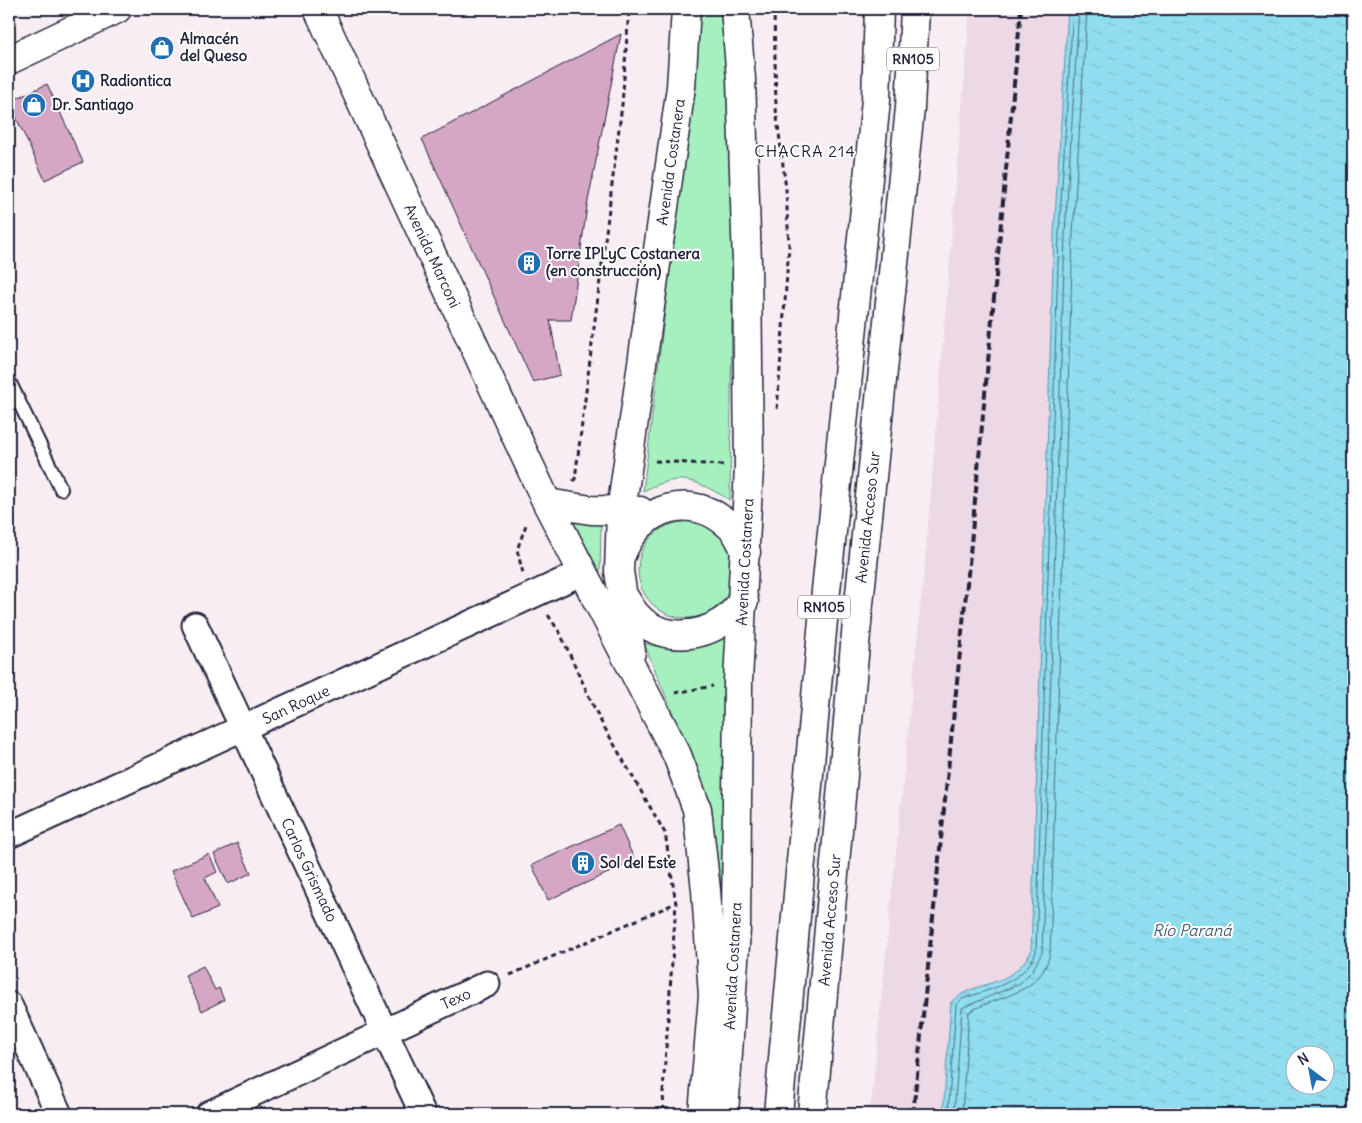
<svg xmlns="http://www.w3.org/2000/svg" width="1362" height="1123" viewBox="0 0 1362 1123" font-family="Delius,sans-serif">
	<defs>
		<pattern id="water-ripples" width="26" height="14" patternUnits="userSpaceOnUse" patternTransform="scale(1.25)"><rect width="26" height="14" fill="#8fddee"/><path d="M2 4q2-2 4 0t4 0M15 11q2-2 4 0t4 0" fill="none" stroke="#7bbdcd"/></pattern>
	</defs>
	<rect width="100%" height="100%" fill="#f7edf3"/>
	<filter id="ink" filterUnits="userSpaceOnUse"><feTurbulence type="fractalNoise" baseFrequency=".02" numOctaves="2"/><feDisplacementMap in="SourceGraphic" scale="10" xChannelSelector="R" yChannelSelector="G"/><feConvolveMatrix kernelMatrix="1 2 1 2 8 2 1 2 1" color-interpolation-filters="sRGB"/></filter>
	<g filter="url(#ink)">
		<polygon fill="#edd8e5" points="970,9 1068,9 1054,233 1031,952 1023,965 1012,975 959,995 951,1002 943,1114 870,1114 926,550"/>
		<g fill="#a6f0bf" stroke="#64897d">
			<path d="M 698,9 L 723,9 L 733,194 L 730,500 C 693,479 683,472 643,491 L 679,195 Z"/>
			<polygon points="568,519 601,523 600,572"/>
			<circle cx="686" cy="570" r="48"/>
			<path d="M 727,636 L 724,912 L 716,893 L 686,746 L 644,643 C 680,654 694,651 727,636 Z"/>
		</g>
		<path fill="url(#water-ripples)" stroke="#6392a6" fill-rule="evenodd" d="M 1068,9 L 1353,9 L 1353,1114 L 943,1114 L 951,1002 C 979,977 1007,992 1031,952 L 1054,233 ZM 1294,1056 L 1324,1056 L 1324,1086 L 1294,1086 Z"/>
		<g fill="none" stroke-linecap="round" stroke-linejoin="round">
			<g stroke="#4e6d83" stroke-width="1">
				<path d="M 948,1114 L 956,1005 L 962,999 C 990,989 1024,983 1036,952 L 1059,233 L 1073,9"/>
				<polyline points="954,1114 962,1008 1019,984 1032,971 1042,953 1065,234 1079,9"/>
				<path d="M 962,1114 L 969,1012 C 998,995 1042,995 1050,953 L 1073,234 L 1087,9"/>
			</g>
		</g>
		<g fill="#d6a6c5" stroke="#22223b">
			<polygon points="621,34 587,206 571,320 550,320 560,375 533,382 422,139"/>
			<polygon points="47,84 83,162 45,180 9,102"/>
			<polygon points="619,825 635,861 548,900 532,865"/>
			<polygon points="237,843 251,873 228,884 214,854"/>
			<polygon points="209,854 217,872 205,878 218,908 193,919 171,871"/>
			<polygon points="203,966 215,990 219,988 224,1000 202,1011 185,975"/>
		</g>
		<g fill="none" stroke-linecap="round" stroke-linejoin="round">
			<g stroke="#22223b" stroke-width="16">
				<polyline id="service" points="9,381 61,489"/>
			</g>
			<g stroke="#22223b" stroke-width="29">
				<g id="minor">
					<polyline points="195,625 423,1114"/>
					<polyline points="9,835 583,572"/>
					<polyline points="9,1005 59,1114"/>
					<polyline points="209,1114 487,984"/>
				</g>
			</g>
			<g stroke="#22223b" stroke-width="31">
				<g id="secondary">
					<polyline points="318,9 547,503 677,755 697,809 706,890 713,996 703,1114"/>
					<polyline points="547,503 591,510 640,511"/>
					<path d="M 621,555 C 640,506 692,489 732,528 C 738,534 742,544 746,552"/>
					<path d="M 624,597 C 628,603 632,611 637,616 C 660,641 699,639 725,620 C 732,615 738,607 744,601"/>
					<polyline points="631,652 619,571 621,512 681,87 686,9"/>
					<polyline points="724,1114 736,929 738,681 749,467 747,264 741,79 735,9"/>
				</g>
			</g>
			<g stroke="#22223b" stroke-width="31">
				<polyline id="primary" points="9,60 117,9"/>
			</g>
			<g stroke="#22223b" stroke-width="31">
				<g id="trunk">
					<polyline points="778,1114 823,620 876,100 879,9"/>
					<polyline points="812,1114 857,623 910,108 915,9"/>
				</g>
			</g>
			<g stroke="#22223b" stroke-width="3" stroke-dasharray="5 4" stroke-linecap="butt">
				<polyline points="774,9 776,109 786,189 789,246 777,410"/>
				<polyline points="655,461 723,465"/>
				<polyline points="573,481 575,479 622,105 629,9"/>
				<polyline points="523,573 517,550 527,522"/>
				<polyline points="548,615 560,633 599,718 665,833 676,904 663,1091 664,1114"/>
				<polyline points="675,693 713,686"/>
				<polyline points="510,975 676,903"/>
			</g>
			<use href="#service" stroke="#fff" stroke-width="12"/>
			<use href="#minor" stroke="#fff" stroke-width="25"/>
			<use href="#secondary" stroke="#fff" stroke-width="28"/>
			<use href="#primary" stroke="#fff" stroke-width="28"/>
			<use href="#trunk" stroke="#fff" stroke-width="28"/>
			<polyline stroke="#22223b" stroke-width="4" stroke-dasharray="8 4" stroke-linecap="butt" points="913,1114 970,554 1021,9"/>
		</g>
	</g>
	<defs>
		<g id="shop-disc" transform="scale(1.25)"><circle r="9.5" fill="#1f6fb2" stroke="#fff"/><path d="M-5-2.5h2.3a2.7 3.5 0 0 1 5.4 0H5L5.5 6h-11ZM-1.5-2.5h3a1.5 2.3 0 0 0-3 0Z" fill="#fff"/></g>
		<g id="hospital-disc" transform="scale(1.25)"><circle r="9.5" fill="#1f6fb2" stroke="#fff"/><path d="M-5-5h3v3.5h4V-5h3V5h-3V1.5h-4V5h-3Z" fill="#fff"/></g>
		<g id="building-disc" transform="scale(1.25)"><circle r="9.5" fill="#1f6fb2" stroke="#fff"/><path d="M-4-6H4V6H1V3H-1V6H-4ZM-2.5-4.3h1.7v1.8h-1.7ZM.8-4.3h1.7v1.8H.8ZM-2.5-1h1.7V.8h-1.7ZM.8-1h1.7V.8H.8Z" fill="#fff"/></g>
	</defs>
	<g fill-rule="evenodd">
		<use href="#shop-disc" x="162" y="48"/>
		<use href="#hospital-disc" x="83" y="81"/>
		<use href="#shop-disc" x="34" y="105"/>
		<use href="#building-disc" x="529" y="263"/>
		<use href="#building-disc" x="583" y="863"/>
	</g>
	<g text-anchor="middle" stroke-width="4" stroke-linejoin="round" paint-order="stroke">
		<g fill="#fff" stroke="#646476" stroke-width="1">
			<rect x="887" y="47.5" width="52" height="23" rx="4"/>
			<rect x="798" y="595.5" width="52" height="23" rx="4"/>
		</g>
		<g font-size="14" font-weight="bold" fill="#22223b">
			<text x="913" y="64">RN105</text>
			<text x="824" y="612">RN105</text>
		</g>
		<g font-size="15" font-weight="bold" fill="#22223b" stroke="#fff" text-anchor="start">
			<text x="180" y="44">Almacén<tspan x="180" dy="17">del Queso</tspan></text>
			<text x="100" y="86">Radiontica</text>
			<text x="52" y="110">Dr. Santiago</text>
			<text x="546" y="259">Torre IPLyC Costanera<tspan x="546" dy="17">(en construcción)</tspan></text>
			<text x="600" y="868">Sol del Este</text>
		</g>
		<g font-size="15" fill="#22223b" stroke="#fff">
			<text transform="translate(671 162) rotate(-82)" y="5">Avenida Costanera</text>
			<text transform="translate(432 256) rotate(65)" y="5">Avenida Marconi</text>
			<text transform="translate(868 517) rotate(-84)" y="5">Avenida Acceso Sur</text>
			<text transform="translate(745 562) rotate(-87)" y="5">Avenida Costanera</text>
			<text transform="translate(296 705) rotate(-25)" y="5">San Roque</text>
			<text transform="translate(309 870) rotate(65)" y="5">Carlos Grismado</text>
			<text transform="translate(830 920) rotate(-85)" y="5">Avenida Acceso Sur</text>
			<text transform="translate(733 966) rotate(-87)" y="5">Avenida Costanera</text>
			<text transform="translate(456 999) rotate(-25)" y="5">Texo</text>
		</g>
		<g font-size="16" letter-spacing="1" fill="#22223b" stroke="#fff">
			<text x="805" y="157">CHACRA 214</text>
		</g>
		<g font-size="16" font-style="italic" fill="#435a71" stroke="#fff">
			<text x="1192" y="936">Río Paraná</text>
		</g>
	</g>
	<rect width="1362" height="1123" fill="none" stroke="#fff" stroke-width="30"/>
	<rect x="15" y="15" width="1332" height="1093" fill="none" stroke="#22223b" stroke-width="2" filter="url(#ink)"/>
	<g transform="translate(1310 1070) rotate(328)"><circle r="24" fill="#ffffff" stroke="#a7a7b1"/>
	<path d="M0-4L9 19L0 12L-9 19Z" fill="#1f6fb2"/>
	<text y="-8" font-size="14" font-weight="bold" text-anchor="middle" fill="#22223b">N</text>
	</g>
</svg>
